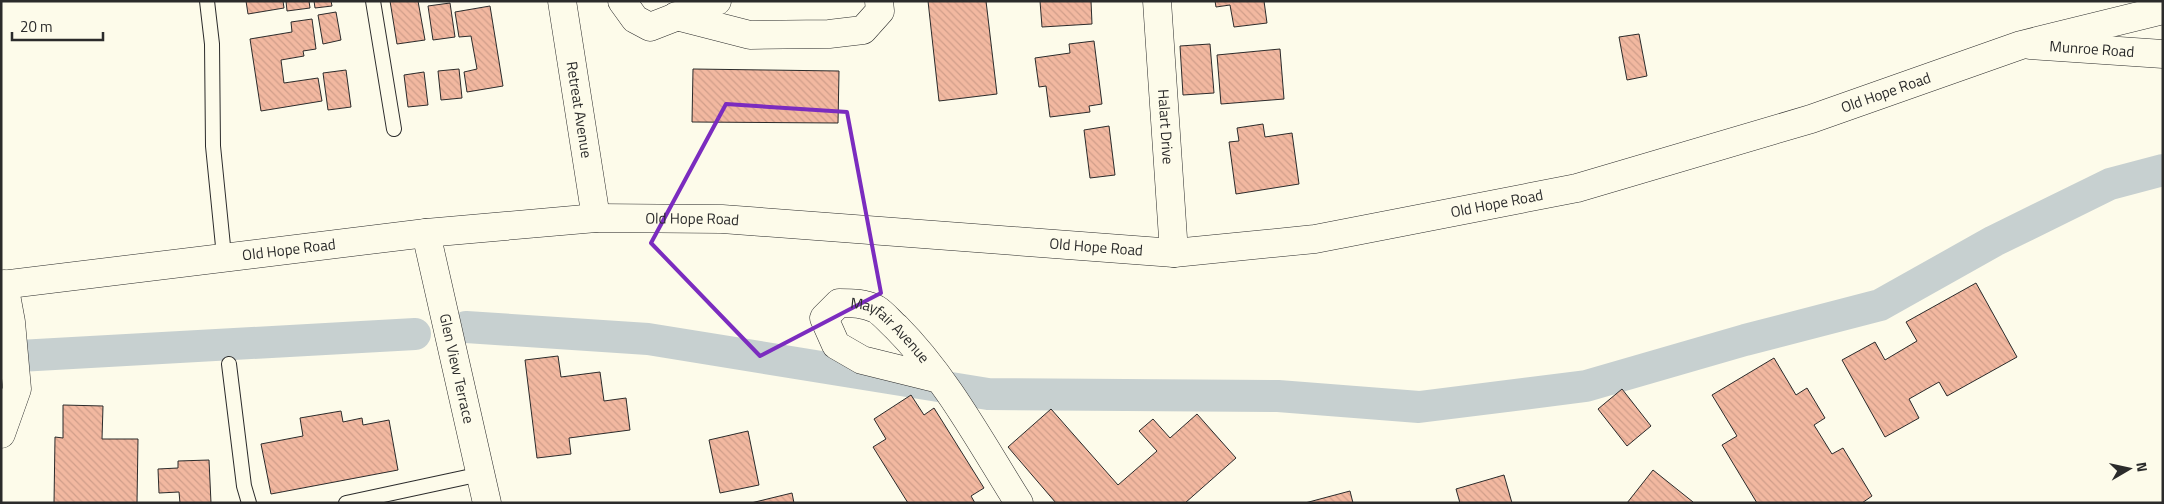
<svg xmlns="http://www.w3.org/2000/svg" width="2164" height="504" viewBox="0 0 2164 504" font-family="'Titillium Web',sans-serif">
	<defs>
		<pattern id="building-back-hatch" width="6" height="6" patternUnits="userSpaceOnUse" patternTransform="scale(1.25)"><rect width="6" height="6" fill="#f2b8a0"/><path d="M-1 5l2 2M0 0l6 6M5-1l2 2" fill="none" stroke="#d09e8a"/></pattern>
	</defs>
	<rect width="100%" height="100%" fill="#fdfbea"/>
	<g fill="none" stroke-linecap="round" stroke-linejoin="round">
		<g stroke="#c7d0d0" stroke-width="32">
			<polyline points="466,327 648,339 988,394 1278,396 1419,407 1586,386 1745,340 1880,305 1994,241 2110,184 2163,170"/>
			<polyline points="1,357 415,334"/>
		</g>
	</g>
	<g fill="url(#building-back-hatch)" stroke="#2b2b2b">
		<polygon points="246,1 283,1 284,8 248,14"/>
		<polygon points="286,1 309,1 310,8 287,11"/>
		<polygon points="314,1 331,1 332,6 315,8"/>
		<polygon points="390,1 418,1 425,40 397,44"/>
		<polygon points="928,1 986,1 997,94 939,101"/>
		<polygon points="1040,1 1091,1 1092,24 1042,27"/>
		<polygon points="1215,1 1264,1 1267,23 1234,27 1230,5 1216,7"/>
		<polygon points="450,3 455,37 433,40 428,6"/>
		<polygon points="490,6 503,86 467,92 464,72 477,69 471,36 459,37 455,12"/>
		<polygon points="336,12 341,40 323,44 318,15"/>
		<polygon points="312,19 316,49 303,51 304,56 281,60 284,83 318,78 322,101 261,111 250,39 292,32 291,22"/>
		<polygon points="1639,34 1647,76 1627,80 1619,37"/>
		<polygon points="1094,41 1102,104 1089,106 1090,112 1050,117 1046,86 1039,87 1035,58 1070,53 1069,44"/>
		<polygon points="1210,44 1214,93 1183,95 1180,46"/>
		<polygon points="1280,49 1284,99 1221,104 1217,55"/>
		<polygon points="459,69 462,98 441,100 438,71"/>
		<polygon points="693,69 839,71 838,123 692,122"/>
		<polygon points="346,70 351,107 328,110 323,73"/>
		<polygon points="424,72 428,105 408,107 404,75"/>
		<polygon points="1263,124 1265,137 1292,133 1299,184 1236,194 1229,142 1239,141 1237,128"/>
		<polygon points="1109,126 1115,175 1090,178 1084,130"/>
		<polygon points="1976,283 2017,357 1947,396 1939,382 1909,399 1919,418 1885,437 1842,360 1875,342 1885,360 1917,341 1906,322"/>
		<polygon points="558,356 561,377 600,372 604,401 626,398 630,430 569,438 571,454 537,458 525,360"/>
		<polygon points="1774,358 1796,395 1807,388 1825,418 1814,425 1832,454 1843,448 1872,496 1862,503 1757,503 1722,445 1737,436 1712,395"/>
		<polygon points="1622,389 1651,426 1627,446 1598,409"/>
		<polygon points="911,395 924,415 934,408 984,488 971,496 975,503 908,503 873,447 886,439 874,419"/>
		<polygon points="63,405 103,406 102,439 138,439 137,503 54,503 55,437 63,438"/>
		<polygon points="1051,409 1118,485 1157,451 1139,431 1153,419 1170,438 1197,414 1236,458 1185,503 1056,503 1008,447"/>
		<polygon points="341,411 343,422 362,418 363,425 389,420 398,470 271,494 261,444 303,436 300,418"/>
		<polygon points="748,431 759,485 720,493 709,440"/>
		<polygon points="209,460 211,503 180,503 179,492 159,493 158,469 178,468 178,461"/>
		<polygon points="1653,470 1693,502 1692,503 1627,503"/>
		<polygon points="1504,475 1512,503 1460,503 1456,489"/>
		<polygon points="1350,491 1353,503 1305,503"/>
		<polygon points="792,493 794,503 751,503"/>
	</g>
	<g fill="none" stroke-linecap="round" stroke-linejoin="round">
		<g stroke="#2b2b2b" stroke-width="16">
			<g id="lane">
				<polyline points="207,1 212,44 213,146 224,256"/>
				<polyline points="373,1 394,129"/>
				<polyline points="229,364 244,486 249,503"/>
				<polyline points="346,503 481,474"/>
			</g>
		</g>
		<g stroke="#2b2b2b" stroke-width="29">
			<g id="street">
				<path id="s1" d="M 562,1 L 596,218"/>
				<polyline points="622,1 635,19 650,27 717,1"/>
				<path id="s2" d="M 1157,1 L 1174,253"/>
				<polyline points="676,16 750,35 829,34 863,30 880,11 879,1"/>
				<path id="s3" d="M 2030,45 L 2163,54"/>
				<path id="s4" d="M 426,233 L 487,503"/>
				<path id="s5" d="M 939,379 L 862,360 L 836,345 L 824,318 L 839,303 C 852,303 864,303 876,309 C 883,313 890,322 896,327 C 946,377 981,443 1019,503"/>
				<polyline points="1,434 17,389 11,322 4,284"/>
			</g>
		</g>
		<g stroke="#2b2b2b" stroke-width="29">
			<g id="primary">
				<path id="s6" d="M 1,285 L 426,233 L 596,218 L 722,219 L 1174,253 L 1315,239 L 1577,188 L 1811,119 L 2021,45 L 2163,10"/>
			</g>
		</g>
		<use href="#lane" stroke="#fdfbea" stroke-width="14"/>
		<use href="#street" stroke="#fdfbea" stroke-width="28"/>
		<use href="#primary" stroke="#fdfbea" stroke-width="28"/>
	</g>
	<path fill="none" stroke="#7b2cbf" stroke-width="4" stroke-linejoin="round" d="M 726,104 L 847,112 L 881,293 L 760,356 L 651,243 Z"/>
	<g text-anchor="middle" stroke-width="4" stroke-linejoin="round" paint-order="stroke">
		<g font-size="15" fill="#2b2b2b" stroke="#fdfbea">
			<text dy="5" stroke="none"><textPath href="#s3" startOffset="62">Munroe Road</textPath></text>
			<text dy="5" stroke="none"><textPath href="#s6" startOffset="1910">Old Hope Road</textPath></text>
			<text dy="5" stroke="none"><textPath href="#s1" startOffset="110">Retreat Avenue</textPath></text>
			<text dy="5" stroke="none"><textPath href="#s2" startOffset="126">Halart Drive</textPath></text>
			<text dy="5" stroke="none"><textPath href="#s6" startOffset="1505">Old Hope Road</textPath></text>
			<text dy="5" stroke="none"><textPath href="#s6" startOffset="695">Old Hope Road</textPath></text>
			<text dy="5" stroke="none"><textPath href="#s6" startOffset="1100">Old Hope Road</textPath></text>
			<text dy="5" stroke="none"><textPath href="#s6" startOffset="290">Old Hope Road</textPath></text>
			<text dy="5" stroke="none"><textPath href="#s5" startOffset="221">Mayfair Avenue</textPath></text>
			<text dy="5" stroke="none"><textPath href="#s4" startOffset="139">Glen View Terrace</textPath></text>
		</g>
	</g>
	<rect width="2164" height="504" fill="none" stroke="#2b2b2b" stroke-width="5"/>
	<g transform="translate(2129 469) rotate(81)" stroke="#fdfbea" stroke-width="4" paint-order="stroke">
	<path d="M0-4L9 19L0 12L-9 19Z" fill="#2b2b2b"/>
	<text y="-8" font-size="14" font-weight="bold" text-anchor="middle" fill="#2b2b2b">N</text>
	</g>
	<path d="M12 32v8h91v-8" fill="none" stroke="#2b2b2b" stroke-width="2.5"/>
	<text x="20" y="32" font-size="15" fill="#2b2b2b" stroke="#fdfbea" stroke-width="4" paint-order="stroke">20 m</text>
</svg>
